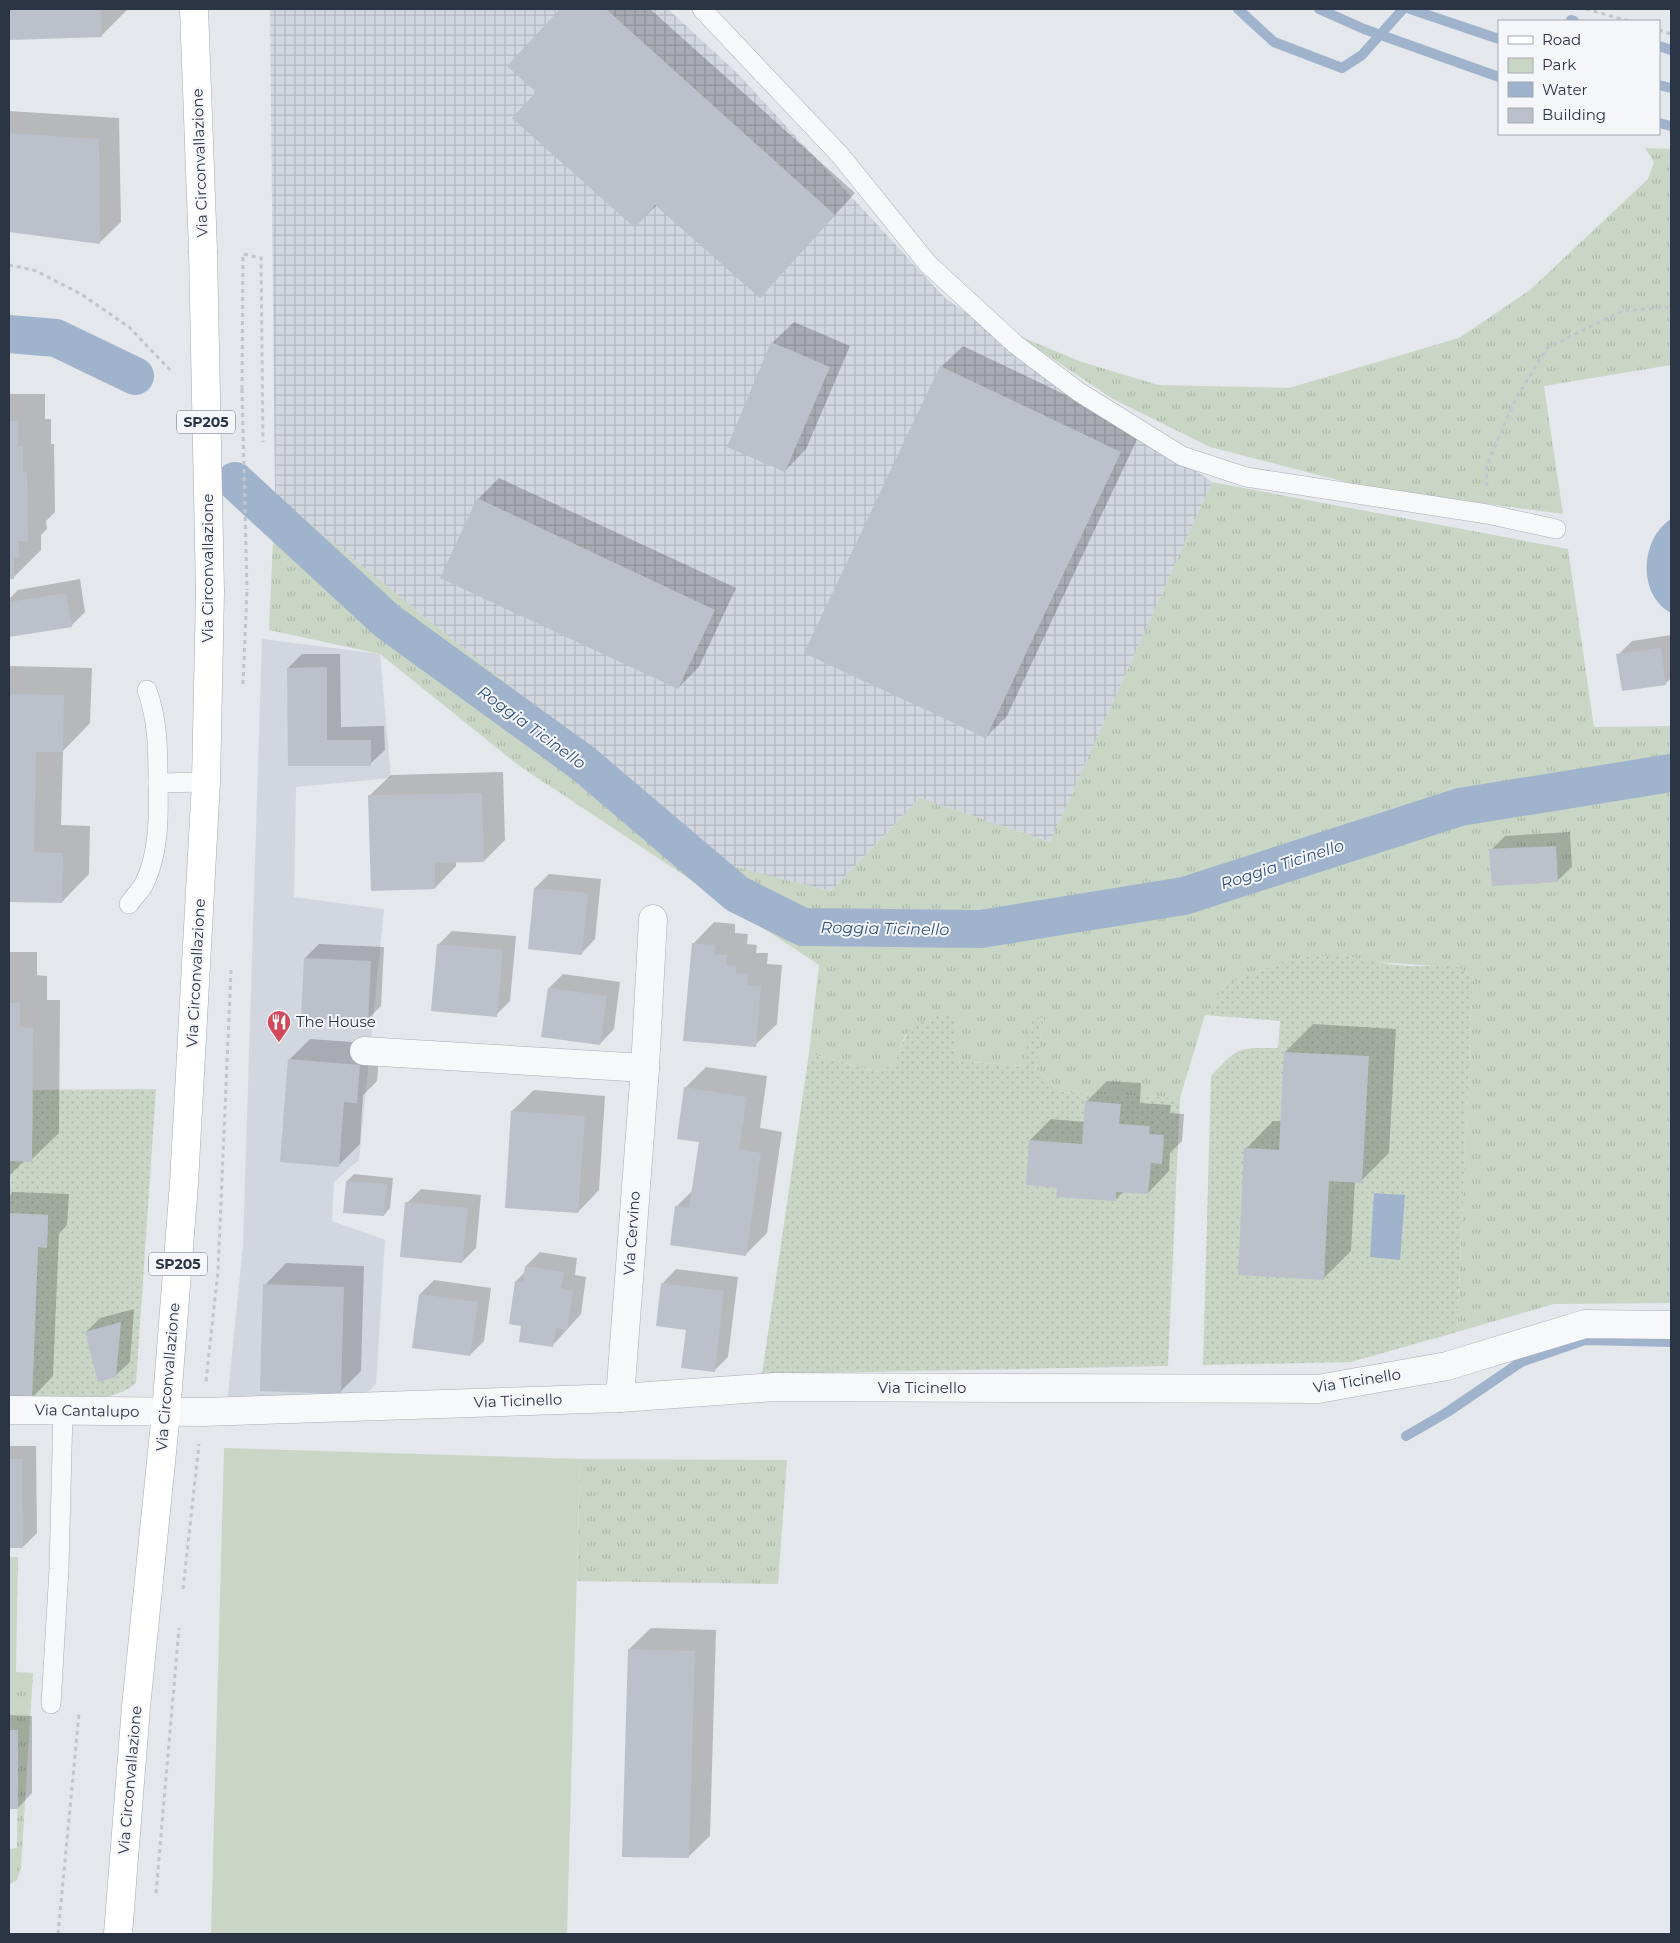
<svg xmlns="http://www.w3.org/2000/svg" width="1680" height="1943" viewBox="0 0 1680 1943" font-family="Montserrat,sans-serif">
	<defs>
		<pattern id="industrial-grid" width="8" height="8" patternUnits="userSpaceOnUse" patternTransform="scale(1.25)"><rect width="8" height="8" fill="#d2d6de"/><path d="M0 4h8M4 0v8" fill="none" stroke="#b4b8c0"/></pattern>
		<pattern id="grass-tufts" width="24" height="20" patternUnits="userSpaceOnUse" patternTransform="scale(1.25)"><rect width="24" height="20" fill="#c9d6c5"/><path d="M3 7l-1-3M5 7V3M7 7l1-3M15 17l-1-3M17 17v-4M19 17l1-3" fill="none" stroke="#adb8ab"/></pattern>
		<pattern id="garden-dots" width="8" height="8" patternUnits="userSpaceOnUse" patternTransform="scale(1.25)"><rect width="8" height="8" fill="#c9d6c5"/><path d="M2 2h.1M6 6h.1" fill="none" stroke="#adb8ab" stroke-width="1.8" stroke-linecap="round"/></pattern>
	</defs>
	<rect width="100%" height="100%" fill="#e4e7ec"/>
	<polygon fill="#d2d6de" points="262,639 380,654 391,778 296,787 294,897 384,909 359,1160 334,1182 332,1221 385,1240 376,1384 360,1400 227,1404 243,1245"/>
	<polygon fill="url(#industrial-grid)" points="270,9 668,9 737,73 945,298 1212,482 1050,842 920,798 831,891 731,867 275,495"/>
	<g fill="url(#grass-tufts)">
		<polygon points="1645,148 1671,149 1671,365 1544,386 1563,514 1369,488 1210,447 1113,399 1019,336 1082,362 1158,385 1289,388 1459,338 1530,290 1648,179 1654,162"/>
		<polygon points="1212,482 1568,549 1594,727 1671,726 1671,1303 1554,1304 1457,1332 1473,977 1451,963 1438,966 1372,962 1342,955 1227,984 1205,1015 1180,1098 1060,1092 1036,1068 1044,1018 1031,1018 1025,1066 956,1061 955,1015 905,1035 895,1063 877,1072 809,1053 819,965 518,765 380,654 269,630 275,495 731,866 831,891 920,798 1050,842"/>
		<polygon points="580,1459 787,1460 778,1584 577,1581"/>
		<polygon points="9,1557 18,1557 16,1672 33,1673 21,1868 17,1880 9,1885 9,1849 17,1848 18,1730 9,1730"/>
	</g>
	<polygon fill="#c9d6c5" points="224,1448 580,1459 567,1934 211,1934"/>
	<g fill="url(#garden-dots)">
		<path d="M 1342,955 C 1376,963 1416,971 1451,963 L 1473,977 L 1457,1332 L 1351,1362 L 1203,1365 L 1211,1076 C 1240,1046 1236,1048 1278,1048 L 1280,1021 L 1205,1015 L 1227,984 L 1293,958 Z"/>
		<path d="M 943,1014 L 956,1015 L 956,1061 L 1024,1066 L 1031,1018 L 1044,1018 L 1036,1068 L 1060,1092 L 1180,1098 L 1168,1366 L 762,1374 L 809,1053 L 877,1072 L 895,1063 C 907,1030 909,1024 943,1014 Z"/>
		<path d="M 156,1089 L 136,1383 C 112,1405 64,1398 32,1399 L 38,1247 L 47,1247 L 48,1215 L 9,1213 L 9,1161 L 32,1161 L 33,1090 Z"/>
	</g>
	<g fill="#9fb4cc">
		<path d="M 1671,519 L 1671,613 C 1637,595 1640,539 1671,519 Z"/>
		<polygon points="1374,1193 1405,1195 1400,1260 1370,1257"/>
	</g>
	<g fill="#0003">
		<polygon points="9,9 128,9 102,35 9,38"/>
		<polygon points="561,9 650,9 855,193 760,297 657,205 635,226 538,92 509,66"/>
		<polygon points="9,111 119,118 121,222 99,243 9,231"/>
		<polygon points="794,322 850,346 806,449 785,471 772,343"/>
		<polygon points="963,346 1141,431 1007,716 986,737 941,367"/>
		<polygon points="9,394 45,394 45,419 51,419 51,444 54,444 55,512 46,521 47,529 41,535 41,550 13,578 9,578"/>
		<polygon points="499,478 736,588 699,667 678,688 478,499"/>
		<polygon points="80,579 85,612 71,626 9,636 9,599 18,590"/>
		<polygon points="1671,635 1671,678 1665,684 1618,655 1632,641"/>
		<polygon points="302,654 340,654 341,727 384,726 385,750 370,764 290,765 288,668"/>
		<polygon points="9,666 92,668 90,723 63,751 61,825 90,826 89,874 62,902 9,901"/>
		<polygon points="503,772 505,840 484,861 456,862 456,866 435,888 369,796 391,775"/>
		<polygon points="1570,832 1572,867 1557,881 1491,850 1505,836"/>
		<polygon points="549,874 601,879 595,939 581,954 529,948 535,888"/>
		<polygon points="714,922 735,924 735,933 748,934 747,944 757,945 756,953 768,953 767,964 782,965 777,1024 755,1045 693,944"/>
		<polygon points="452,931 516,936 510,1001 496,1015 438,945"/>
		<polygon points="319,944 384,947 381,1006 367,1020 305,958"/>
		<polygon points="9,952 37,952 37,975 47,976 47,1000 60,1000 59,1133 31,1160 25,1160 9,1176"/>
		<polygon points="563,974 620,982 614,1029 600,1044 549,988"/>
		<polygon points="1313,1024 1396,1029 1389,1153 1361,1181 1355,1181 1351,1251 1323,1279 1246,1149 1273,1121 1282,1121 1285,1052"/>
		<polygon points="310,1039 380,1044 377,1081 363,1095 360,1144 339,1165 289,1060"/>
		<polygon points="706,1067 767,1076 760,1128 782,1132 767,1233 746,1254 676,1207 693,1190 700,1141 685,1088"/>
		<polygon points="1107,1081 1141,1083 1140,1103 1171,1105 1170,1113 1184,1114 1182,1141 1170,1153 1169,1171 1148,1193 1124,1191 1115,1200 1058,1186 1030,1140 1051,1119 1085,1122 1086,1102"/>
		<polygon points="534,1090 605,1096 599,1190 578,1212 512,1111"/>
		<polygon points="354,1174 393,1178 390,1208 384,1215 347,1181"/>
		<polygon points="421,1189 481,1195 476,1248 462,1262 407,1203"/>
		<polygon points="13,1192 69,1194 67,1225 59,1234 53,1376 32,1398 9,1397 9,1196"/>
		<polygon points="540,1252 577,1258 575,1275 586,1277 581,1314 553,1345 522,1325 516,1281 525,1272 526,1266"/>
		<polygon points="286,1263 364,1266 361,1371 340,1392 265,1285"/>
		<polygon points="676,1269 738,1277 728,1357 714,1371 662,1284"/>
		<polygon points="434,1280 491,1288 484,1341 470,1355 420,1294"/>
		<polygon points="134,1309 130,1362 115,1376 86,1332 100,1318"/>
		<polygon points="9,1446 36,1446 37,1533 23,1547 9,1547"/>
		<polygon points="651,1628 716,1630 710,1836 688,1857 629,1649"/>
		<polygon points="9,1715 32,1716 32,1793 18,1808 9,1808"/>
	</g>
	<g fill="none" stroke-linecap="round" stroke-linejoin="round">
		<g stroke="#9fb4cc" stroke-width="10">
			<polyline points="1238,9 1274,42 1342,68 1362,55 1403,9"/>
			<polyline points="1319,9 1364,29 1499,77"/>
			<polyline points="1410,9 1499,39"/>
			<polyline points="1571,20 1574,21"/>
			<polyline points="1659,46 1671,50"/>
			<polyline points="1659,85 1671,88"/>
			<polyline points="1659,123 1671,126"/>
			<polyline points="1406,1436 1446,1413 1521,1362 1585,1340 1671,1342"/>
		</g>
		<g stroke="#9fb4cc" stroke-width="38">
			<polyline points="9,334 56,338 135,376"/>
			<polyline points="235,481 387,621 584,764 737,894 803,927 981,929 1184,896 1460,807 1671,773"/>
		</g>
	</g>
	<g fill="#bbc0ca">
		<polygon points="9,9 101,9 102,37 9,40"/>
		<polygon points="560,9 606,9 835,215 760,298 655,205 635,228 512,118 536,92 507,66"/>
		<polygon points="9,133 99,139 100,244 9,232"/>
		<polygon points="771,342 830,367 785,472 727,447"/>
		<polygon points="940,366 1121,452 986,738 804,653"/>
		<polygon points="9,421 18,421 18,447 23,446 23,472 27,472 28,541 19,541 19,558 14,558 14,579 9,579"/>
		<polygon points="477,498 715,610 678,689 440,578"/>
		<polygon points="66,593 72,627 9,637 9,602"/>
		<polygon points="1661,648 1666,685 1622,691 1616,654"/>
		<polygon points="327,667 327,740 371,740 371,766 288,766 287,668"/>
		<polygon points="9,694 64,695 63,752 36,752 34,852 63,853 62,903 9,902"/>
		<polygon points="482,793 484,862 435,863 435,889 371,891 368,795"/>
		<polygon points="1556,846 1558,882 1492,886 1489,849"/>
		<polygon points="534,888 588,893 582,955 528,949"/>
		<polygon points="692,943 715,945 714,954 727,955 726,965 736,966 736,973 748,974 747,985 761,986 756,1047 683,1041"/>
		<polygon points="437,944 503,950 497,1017 431,1011"/>
		<polygon points="304,958 371,961 368,1022 301,1018"/>
		<polygon points="548,988 607,996 600,1045 541,1037"/>
		<polygon points="9,1003 20,1003 20,1027 33,1028 32,1162 9,1161"/>
		<polygon points="1284,1052 1369,1056 1362,1183 1329,1181 1324,1280 1238,1275 1244,1148 1279,1150"/>
		<polygon points="288,1059 360,1065 357,1103 344,1102 339,1167 280,1162"/>
		<polygon points="684,1087 747,1097 739,1149 761,1153 746,1256 670,1245 675,1206 689,1208 699,1142 677,1139"/>
		<polygon points="1085,1101 1121,1104 1119,1124 1150,1126 1149,1134 1164,1135 1162,1164 1151,1163 1148,1194 1116,1192 1116,1201 1056,1197 1057,1188 1026,1185 1029,1140 1082,1144"/>
		<polygon points="511,1111 585,1116 578,1213 505,1208"/>
		<polygon points="346,1181 387,1184 384,1216 343,1213"/>
		<polygon points="405,1202 468,1208 462,1263 400,1257"/>
		<polygon points="9,1213 48,1215 47,1248 38,1247 32,1399 9,1398"/>
		<polygon points="525,1266 564,1272 561,1289 573,1291 567,1330 556,1328 553,1347 519,1342 521,1326 509,1324 515,1281 523,1282"/>
		<polygon points="661,1283 724,1291 715,1372 681,1368 686,1330 656,1326"/>
		<polygon points="263,1284 344,1287 341,1394 260,1391"/>
		<polygon points="419,1294 478,1302 470,1356 412,1348"/>
		<polygon points="121,1322 116,1377 98,1382 85,1332"/>
		<polygon points="9,1459 22,1459 23,1548 9,1548"/>
		<polygon points="628,1649 695,1651 689,1858 622,1857"/>
		<rect x="9" y="1730" width="9" height="79"/>
	</g>
	<g fill="none" stroke-linecap="round" stroke-linejoin="round">
		<g stroke="#a9aeb7" stroke-width="20">
			<g id="service">
				<polyline points="702,9 840,155 928,264 1015,344 1079,392 1182,456 1246,477 1487,514 1556,529"/>
				<path d="M 147,690 C 158,721 158,750 158,783 L 206,782"/>
				<path d="M 129,904 C 133,898 139,892 143,886 C 159,856 159,816 158,783"/>
				<polyline points="51,1704 59,1569 63,1411"/>
			</g>
		</g>
		<g stroke="#a9aeb7" stroke-width="29">
			<g id="minor">
				<polyline points="364,1051 645,1068"/>
				<polyline points="620,1398 645,1068 653,919"/>
				<polyline points="9,1410 203,1412 620,1398 774,1387 1318,1389 1447,1366 1585,1324 1671,1325"/>
			</g>
		</g>
		<g stroke="#a3abb8" stroke-width="29">
			<g id="primary">
				<polyline points="194,9 203,251"/>
				<polyline points="118,1934 136,1707 166,1413 184,1183 206,782 210,592"/>
			</g>
		</g>
		<g stroke="#c2c5cb" stroke-width="3" stroke-dasharray="4 4" stroke-linecap="butt">
			<polyline points="1586,9 1629,21"/>
			<polyline points="1659,30 1671,34"/>
			<polyline points="9,265 34,270 81,294 129,327 172,372"/>
			<polyline points="242,389 243,254 261,258 263,442"/>
			<polyline points="1487,486 1486,467 1515,400 1547,348 1622,311 1671,307"/>
			<polyline points="243,684 247,590"/>
			<polyline points="206,1381 218,1271 231,970"/>
			<polyline points="183,1589 199,1444"/>
			<polyline points="156,1893 179,1628"/>
			<polyline points="58,1934 79,1714"/>
		</g>
		<use href="#service" stroke="#f7f8fa" stroke-width="19"/>
		<use href="#minor" stroke="#f7f8fa" stroke-width="28"/>
		<use href="#primary" stroke="#fff" stroke-width="28"/>
		<g stroke="#a3abb8" stroke-width="29" stroke-linecap="butt">
			<polyline id="primary-bridge" points="203,251 210,592"/>
		</g>
		<polyline stroke="#c2c5cb" stroke-width="3" stroke-dasharray="4 4" stroke-linecap="butt" points="242,389 247,590"/>
		<use href="#primary-bridge" stroke="#fff" stroke-width="28"/>
	</g>
	<defs>
		<g id="restaurant-pin" transform="scale(1.25)"><path d="M0 17L-7.5 6A9.5 9.5 0 1 1 7.5 6Z" fill="#d1495b" stroke="#f4f6f9"/><path d="M-5-6h1v4h1v-4h1v4h1v-4h1v5L-1.5 .5V6h-2V.5L-5-1ZM5-6V6H3V1.5H1.5Q1.5-4 5-6Z" fill="#fff"/></g>
	</defs>
	<g fill-rule="evenodd">
		<use href="#restaurant-pin" x="279" y="1022"/>
	</g>
	<g text-anchor="middle" stroke-width="4" stroke-linejoin="round" paint-order="stroke">
		<g fill="#f4f6f9" stroke="#676e7b" stroke-width="1">
			<rect x="177" y="410.5" width="58" height="23" rx="4"/>
			<rect x="149" y="1252.5" width="58" height="23" rx="4"/>
		</g>
		<g font-size="14" font-weight="bold" fill="#2b3445">
			<text x="206" y="427">SP205</text>
			<text x="178" y="1269">SP205</text>
		</g>
		<g font-size="15" fill="#2b3445" stroke="#f4f6f9">
			<text transform="translate(200 163) rotate(-92)" y="5">Via Circonvallazione</text>
			<text transform="translate(208 568) rotate(-90)" y="5">Via Circonvallazione</text>
			<text transform="translate(196 973) rotate(-87)" y="5">Via Circonvallazione</text>
			<text transform="translate(632 1233) rotate(-86)" y="5">Via Cervino</text>
			<text transform="translate(168 1377) rotate(-85)" y="5">Via Circonvallazione</text>
			<text transform="translate(1357 1381) rotate(-9)" y="5">Via Ticinello</text>
			<text x="922" y="1393">Via Ticinello</text>
			<text transform="translate(518 1401) rotate(-2)" y="5">Via Ticinello</text>
			<text transform="translate(87 1411) rotate(1)" y="5">Via Cantalupo</text>
			<text transform="translate(130 1780) rotate(-85)" y="5">Via Circonvallazione</text>
		</g>
		<g font-size="15" fill="#2b3445" stroke="#f4f6f9" text-anchor="start">
			<text x="296" y="1027">The House</text>
		</g>
		<g font-size="16" font-style="italic" fill="#34527a" stroke="#f4f6f9">
			<text transform="translate(532 727) rotate(36)" y="6">Roggia Ticinello</text>
			<text transform="translate(1282 864) rotate(-18)" y="6">Roggia Ticinello</text>
			<text transform="translate(885 928) rotate(1)" y="6">Roggia Ticinello</text>
		</g>
	</g>
	<rect width="1680" height="1943" fill="none" stroke="#2b3445" stroke-width="20"/>
	<rect x="1498" y="20" width="162" height="115" fill="#f4f6f9" stroke="#a4a8b1"/>
	<rect x="1508" y="36" width="25" height="8" fill="#ffffff" stroke="#a4a8b1"/>
	<text x="1542" y="45" font-size="15" fill="#2b3445">Road</text>
	<rect x="1508" y="58" width="25" height="15" fill="#c9d6c5" stroke="#a4a8b1"/>
	<text x="1542" y="70" font-size="15" fill="#2b3445">Park</text>
	<rect x="1508" y="82" width="25" height="15" fill="#9fb4cc" stroke="#a4a8b1"/>
	<text x="1542" y="95" font-size="15" fill="#2b3445">Water</text>
	<rect x="1508" y="108" width="25" height="15" fill="#bbc0ca" stroke="#a4a8b1"/>
	<text x="1542" y="120" font-size="15" fill="#2b3445">Building</text>
</svg>
